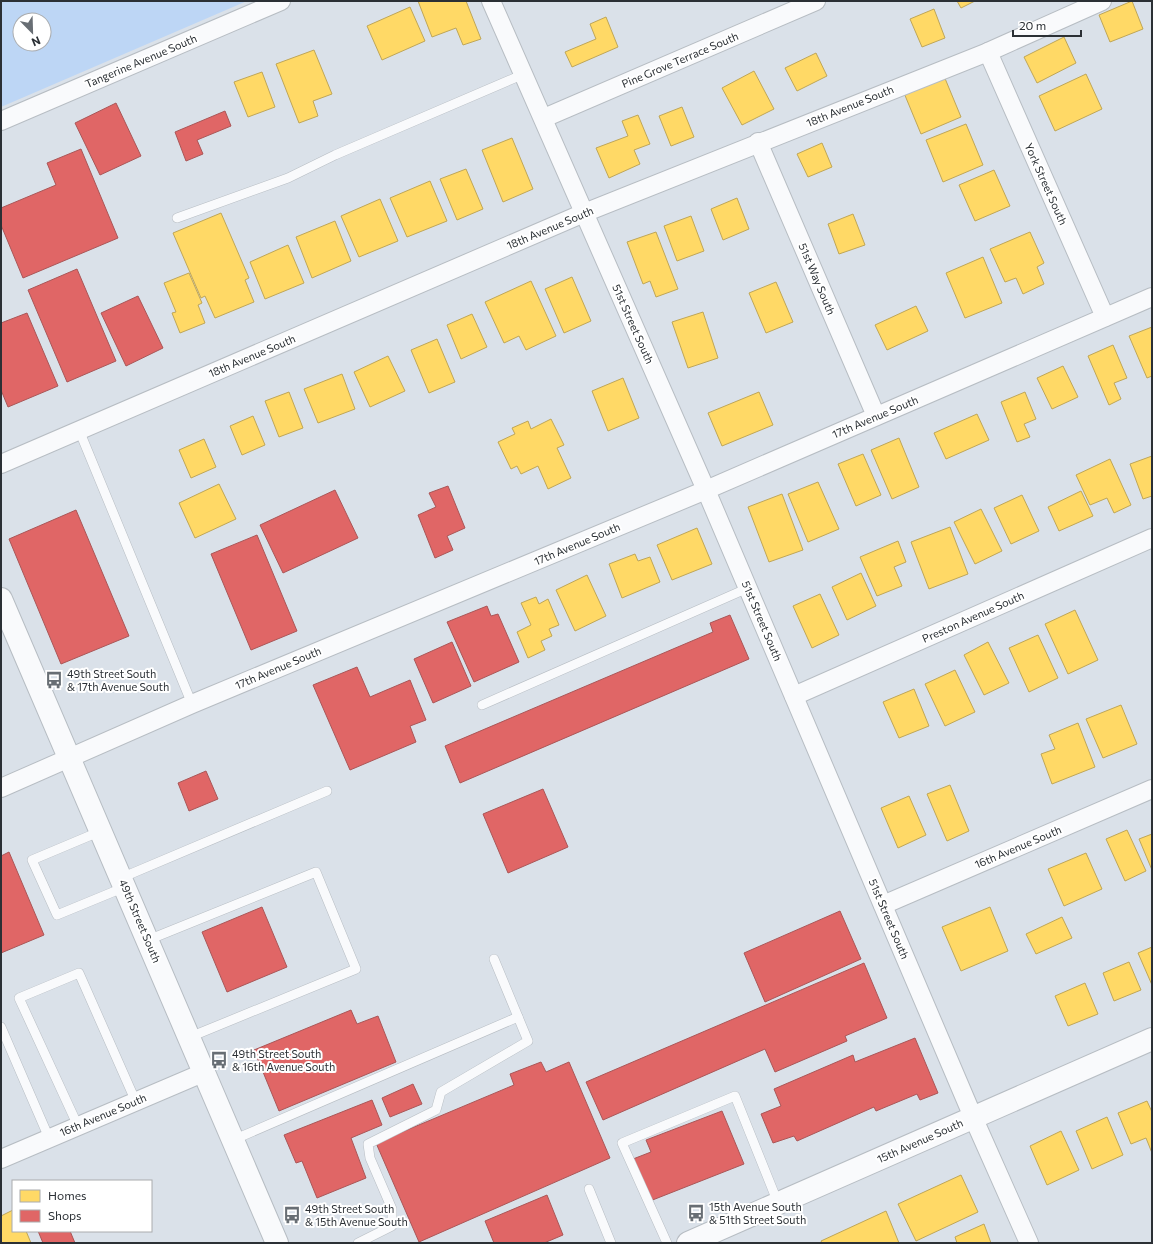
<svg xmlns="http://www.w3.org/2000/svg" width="1153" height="1244" viewBox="0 0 1153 1244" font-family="Commissioner,sans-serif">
	<rect width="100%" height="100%" fill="#dae1e9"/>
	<path fill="#bdd6f5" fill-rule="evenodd" d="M 1,1 L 247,1 L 1,107 ZM 20,20 L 44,20 L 44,44 L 20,44 Z"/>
	<g fill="#ffd966" stroke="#bfa657">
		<polygon points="418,1 466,1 481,39 463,45 456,28 432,37"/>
		<polygon points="957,1 975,1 961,8"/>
		<polygon points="1132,1 1143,29 1110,42 1099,15"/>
		<polygon points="410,7 425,41 382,60 367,26"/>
		<polygon points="934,9 945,38 922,47 910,19"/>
		<polygon points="606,17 618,47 572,67 565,52 596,39 590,24"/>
		<polygon points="1064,37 1076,63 1037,83 1024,57"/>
		<polygon points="314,50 332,94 313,101 318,116 299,123 276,64"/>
		<polygon points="816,53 827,76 797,91 785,68"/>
		<polygon points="754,71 774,109 742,125 722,88"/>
		<polygon points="262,72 275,107 248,117 234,82"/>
		<polygon points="1086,74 1102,109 1055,131 1039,96"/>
		<polygon points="944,76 961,117 921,134 904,93"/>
		<polygon points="682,107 694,137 671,146 659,116"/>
		<polygon points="638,115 650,144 634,150 640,164 609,178 596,148 628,136 622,121"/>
		<polygon points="966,124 983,165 943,182 926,140"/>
		<polygon points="512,138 533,189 503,202 482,150"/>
		<polygon points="822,143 832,167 808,177 797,154"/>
		<polygon points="466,169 483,209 457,220 440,179"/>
		<polygon points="994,170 1010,206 975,221 959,185"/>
		<polygon points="430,181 447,221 407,237 390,198"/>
		<polygon points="737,198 749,229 723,240 711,209"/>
		<polygon points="380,199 398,241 359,257 341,216"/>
		<polygon points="221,213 249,278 245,280 254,302 215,318 205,296 201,298 173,233"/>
		<polygon points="853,214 865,245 839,254 828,224"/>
		<polygon points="691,216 704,251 677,261 664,226"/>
		<polygon points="335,221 351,261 312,278 296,237"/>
		<polygon points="656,232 678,289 656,297 650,281 643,284 627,242"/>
		<polygon points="1030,232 1044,263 1037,267 1044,284 1023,294 1016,278 1005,282 990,249"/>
		<polygon points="288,245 304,283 265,299 250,262"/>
		<polygon points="983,257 1002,303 965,318 946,273"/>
		<polygon points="189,273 202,303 198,305 205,323 180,333 172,313 176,312 164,283"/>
		<polygon points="572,277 591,321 564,333 545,289"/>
		<polygon points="531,281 556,336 526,350 519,336 504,343 485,302"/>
		<polygon points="776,282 793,322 766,333 749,293"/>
		<polygon points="916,306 928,331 887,350 875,325"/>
		<polygon points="703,312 718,358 688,368 672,322"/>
		<polygon points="472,314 487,347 461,359 447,325"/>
		<polygon points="1152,327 1152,376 1147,378 1129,336"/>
		<polygon points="437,339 455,382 429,393 411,350"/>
		<polygon points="1113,345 1127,378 1114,383 1121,399 1109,405 1088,356"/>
		<polygon points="388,356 405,391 370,407 354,372"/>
		<polygon points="1063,366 1078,397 1052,409 1037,378"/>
		<polygon points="342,374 355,409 318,423 304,389"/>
		<polygon points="623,378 639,418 608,431 592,391"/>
		<polygon points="289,392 303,428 279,437 265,401"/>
		<polygon points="759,392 773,425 722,446 708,413"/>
		<polygon points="1025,392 1036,419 1024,424 1030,437 1017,442 1001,402"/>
		<polygon points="977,414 989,440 946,459 934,433"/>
		<polygon points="253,416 265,445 242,455 230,426"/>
		<polygon points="551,419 564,445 557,448 571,478 548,489 538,466 521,474 517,466 511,469 498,442 515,434 512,428 528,421 531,429"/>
		<polygon points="899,438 919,487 892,499 871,450"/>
		<polygon points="204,439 216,467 191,478 179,450"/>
		<polygon points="863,454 881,495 856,506 838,464"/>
		<polygon points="1152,456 1152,496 1143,499 1130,464"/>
		<polygon points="1110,459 1131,505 1114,513 1107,498 1090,505 1076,475"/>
		<polygon points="818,482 839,529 808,542 788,494"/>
		<polygon points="219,484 236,519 195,538 179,503"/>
		<polygon points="1081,491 1093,516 1059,531 1048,507"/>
		<polygon points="782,494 803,550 769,562 748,507"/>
		<polygon points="1022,495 1039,531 1011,544 994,508"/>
		<polygon points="981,509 1002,551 975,564 954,522"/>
		<polygon points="950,527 968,574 929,589 911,542"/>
		<polygon points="697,528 712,564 672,580 657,545"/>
		<polygon points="898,541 906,562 894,567 902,586 877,596 860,557"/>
		<polygon points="635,554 638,561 650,557 660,582 622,598 609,564"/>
		<polygon points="861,573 876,606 847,620 832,587"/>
		<polygon points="587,575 606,616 575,631 556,590"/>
		<polygon points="820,594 839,635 812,648 793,606"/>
		<polygon points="536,597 539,604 548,599 559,625 549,629 552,636 541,641 545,650 528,658 517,632 531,625 521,603"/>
		<polygon points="1075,610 1098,660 1068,674 1045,624"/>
		<polygon points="1038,635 1058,678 1029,692 1009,648"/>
		<polygon points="988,642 1009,683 984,695 964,655"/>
		<polygon points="955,670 975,712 945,726 925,684"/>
		<polygon points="914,689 929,726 899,738 883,702"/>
		<polygon points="1121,705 1137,744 1103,758 1086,719"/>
		<polygon points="1078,723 1095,767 1052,784 1041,754 1055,749 1049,735"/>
		<polygon points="950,785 969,831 947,841 927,794"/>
		<polygon points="909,796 926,835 898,848 881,808"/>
		<polygon points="1127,830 1146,871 1125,881 1106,839"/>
		<polygon points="1152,834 1152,870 1139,839"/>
		<polygon points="1086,853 1102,889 1064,906 1048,869"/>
		<polygon points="990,907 1008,951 961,971 942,927"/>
		<polygon points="1062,917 1072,938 1036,954 1026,934"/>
		<polygon points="1152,947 1152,985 1138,953"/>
		<polygon points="1129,962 1141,990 1114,1001 1103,973"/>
		<polygon points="1085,983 1098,1014 1068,1026 1055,996"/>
		<polygon points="1147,1101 1152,1112 1152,1153 1146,1138 1131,1144 1118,1113"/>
		<polygon points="1107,1117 1123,1155 1092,1169 1076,1131"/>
		<polygon points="1061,1131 1079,1170 1047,1185 1030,1146"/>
		<polygon points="961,1175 978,1212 916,1241 898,1204"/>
		<polygon points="13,1210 13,1231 26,1231 31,1243 1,1243 1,1216"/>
		<polygon points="886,1211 899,1243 822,1243 821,1241"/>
		<polygon points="984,1224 991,1243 957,1243 955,1237"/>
	</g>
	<g fill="#e06666" stroke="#aa5657">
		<polygon points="116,103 141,156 100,175 75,123"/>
		<polygon points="225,111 231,126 197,140 203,154 186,161 175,132"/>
		<polygon points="81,149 118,238 23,278 1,225 1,208 56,185 47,163"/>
		<polygon points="77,269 116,361 67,382 28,290"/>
		<polygon points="138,296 163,348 126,366 101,313"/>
		<polygon points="27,313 58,386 8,407 1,390 1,323"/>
		<polygon points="448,486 465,528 447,536 453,550 435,558 418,515 436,507 429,493"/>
		<polygon points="335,490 358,538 283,573 260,525"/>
		<polygon points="76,510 129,636 61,664 9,539"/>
		<polygon points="257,535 297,631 251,650 211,554"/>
		<polygon points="487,606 491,616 498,614 519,662 474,682 447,622"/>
		<polygon points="730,615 749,659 460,783 445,746 713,632 710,623"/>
		<polygon points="452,642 471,686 433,703 414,659"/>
		<polygon points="357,667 370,697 410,680 426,720 410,726 416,742 350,770 313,685"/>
		<polygon points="206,771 218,799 189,811 178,783"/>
		<polygon points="543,789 568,847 508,873 483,814"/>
		<polygon points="9,852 44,935 1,953 1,856"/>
		<polygon points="262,907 287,967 227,992 202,932"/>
		<polygon points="840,911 861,959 765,1002 744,953"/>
		<polygon points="864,963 887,1018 845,1036 847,1041 775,1072 765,1049 603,1120 586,1082"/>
		<polygon points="351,1010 357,1024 378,1016 396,1062 279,1111 254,1050"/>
		<polygon points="915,1038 938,1093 920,1100 917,1094 876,1111 874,1107 797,1141 794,1136 773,1143 761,1114 781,1106 774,1089 853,1055 855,1062"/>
		<polygon points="541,1062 546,1072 569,1062 610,1158 419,1242 376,1143 514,1085 510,1074"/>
		<polygon points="413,1084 422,1104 390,1117 382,1098"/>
		<polygon points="372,1100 382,1125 351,1138 366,1178 317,1198 302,1161 296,1163 284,1135"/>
		<polygon points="722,1111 744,1164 650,1201 633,1159 651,1152 646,1140"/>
		<polygon points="547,1195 563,1235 544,1243 494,1243 485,1221"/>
		<polygon points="38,1231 70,1231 75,1243 43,1243"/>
	</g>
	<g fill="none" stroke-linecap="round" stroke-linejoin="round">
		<g stroke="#b7bdc3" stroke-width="10">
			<g id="service">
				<polyline points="177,218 288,178 335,155 524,74"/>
				<polyline points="79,430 192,704"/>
				<polyline points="482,705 748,588"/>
				<polyline points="101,831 32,860 57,915 125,887"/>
				<polyline points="121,878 327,791"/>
				<polyline points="148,940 316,872 356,969 190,1037"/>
				<polyline points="1,1027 49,1138"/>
				<polyline points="78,1126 19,998 79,973 136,1102"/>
				<polyline points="233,1140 518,1017"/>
				<polyline points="589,1189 611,1243"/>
				<polyline points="358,1243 392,1226 392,1209 370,1158 368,1144 436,1110 441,1092 528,1041 494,959"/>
				<polyline points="667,1243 622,1143 735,1096 778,1203"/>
			</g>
		</g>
		<g stroke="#b7bdc3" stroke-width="20">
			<g id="minor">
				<polyline points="491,1 706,490 973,1117 1029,1243"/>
				<polyline points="988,52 1105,317"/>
				<polyline points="544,118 816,1"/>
				<polyline points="1,121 281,1"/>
				<polyline points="758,142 876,416"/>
				<polyline points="1,464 584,213 988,52 1102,1"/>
				<polyline points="794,696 1152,538"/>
				<polyline points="1,788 192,704 706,490 1152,297"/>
				<polyline points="883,905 1152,789"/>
				<polyline points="1,1159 205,1072"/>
			</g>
		</g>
		<g stroke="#b7bdc3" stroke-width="24">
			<polyline id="tertiary" points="688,1243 1152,1039"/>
		</g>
		<g stroke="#b7bdc3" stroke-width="24">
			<polyline id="secondary" points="1,599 277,1243"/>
		</g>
		<use href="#service" stroke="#f9fafc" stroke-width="9"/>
		<use href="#minor" stroke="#f9fafc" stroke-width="18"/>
		<use href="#tertiary" stroke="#f9fafc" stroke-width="22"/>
		<use href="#secondary" stroke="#f9fafc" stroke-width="22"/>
	</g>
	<defs>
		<g id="bus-bare" transform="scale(1.38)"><path d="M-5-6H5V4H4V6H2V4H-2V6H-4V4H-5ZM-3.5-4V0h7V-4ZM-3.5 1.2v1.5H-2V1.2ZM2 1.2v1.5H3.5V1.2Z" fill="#686e74" stroke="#fff" stroke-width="2.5" paint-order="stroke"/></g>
	</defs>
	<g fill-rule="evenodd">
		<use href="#bus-bare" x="54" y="680"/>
		<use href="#bus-bare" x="219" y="1060"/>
		<use href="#bus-bare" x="696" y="1213"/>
		<use href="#bus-bare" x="292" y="1215"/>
	</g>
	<g text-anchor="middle" stroke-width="4" stroke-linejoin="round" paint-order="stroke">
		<g font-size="11" fill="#2b3035" stroke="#fff">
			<text transform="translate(680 60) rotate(-23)" y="4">Pine Grove Terrace South</text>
			<text transform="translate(141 61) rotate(-23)" y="4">Tangerine Avenue South</text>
			<text transform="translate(850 106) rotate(-22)" y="4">18th Avenue South</text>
			<text transform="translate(1046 184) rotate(66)" y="4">York Street South</text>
			<text transform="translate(550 228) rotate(-23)" y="4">18th Avenue South</text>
			<text transform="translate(817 279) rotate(67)" y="4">51st Way South</text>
			<text transform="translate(633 324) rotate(66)" y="4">51st Street South</text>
			<text transform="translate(252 356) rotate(-23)" y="4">18th Avenue South</text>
			<text transform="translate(875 417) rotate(-23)" y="4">17th Avenue South</text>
			<text transform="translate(577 544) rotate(-23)" y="4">17th Avenue South</text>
			<text transform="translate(973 617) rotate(-24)" y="4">Preston Avenue South</text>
			<text transform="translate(762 621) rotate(67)" y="4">51st Street South</text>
			<text transform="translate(278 668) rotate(-23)" y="4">17th Avenue South</text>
			<text transform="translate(1018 847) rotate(-23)" y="4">16th Avenue South</text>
			<text transform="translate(889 919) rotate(67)" y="4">51st Street South</text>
			<text transform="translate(140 921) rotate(67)" y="4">49th Street South</text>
			<text transform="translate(103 1115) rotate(-23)" y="4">16th Avenue South</text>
			<text transform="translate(920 1141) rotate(-24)" y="4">15th Avenue South</text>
		</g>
		<g font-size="11" fill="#2b3035" stroke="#fff" text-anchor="start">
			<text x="67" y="678">49th Street South<tspan x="67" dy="13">&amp; 17th Avenue South</tspan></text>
			<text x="232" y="1058">49th Street South<tspan x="232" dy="13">&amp; 16th Avenue South</tspan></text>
			<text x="709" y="1211">15th Avenue South<tspan x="709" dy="13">&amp; 51th Street South</tspan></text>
			<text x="305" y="1213">49th Street South<tspan x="305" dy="13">&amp; 15th Avenue South</tspan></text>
		</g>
	</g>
	<rect width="1153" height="1244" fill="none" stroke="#2b3035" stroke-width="4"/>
	<rect x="12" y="1180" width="140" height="52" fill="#ffffff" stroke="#aaacae"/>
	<rect x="20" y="1190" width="20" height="12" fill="#ffd966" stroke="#aaacae"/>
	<text x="48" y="1200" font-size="12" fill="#2b3035">Homes</text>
	<rect x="20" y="1210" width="20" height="12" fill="#e06666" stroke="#aaacae"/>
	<text x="48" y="1220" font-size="12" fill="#2b3035">Shops</text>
	<g transform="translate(32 32) rotate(157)"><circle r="19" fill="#ffffff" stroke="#aaacae"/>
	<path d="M0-3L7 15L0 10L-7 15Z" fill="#686e74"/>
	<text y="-6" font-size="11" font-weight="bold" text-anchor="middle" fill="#2b3035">N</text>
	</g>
	<path d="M1013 30v6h68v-6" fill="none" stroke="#2b3035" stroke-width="2"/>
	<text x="1019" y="30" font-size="12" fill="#2b3035" stroke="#ffffff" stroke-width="3" paint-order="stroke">20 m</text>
</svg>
